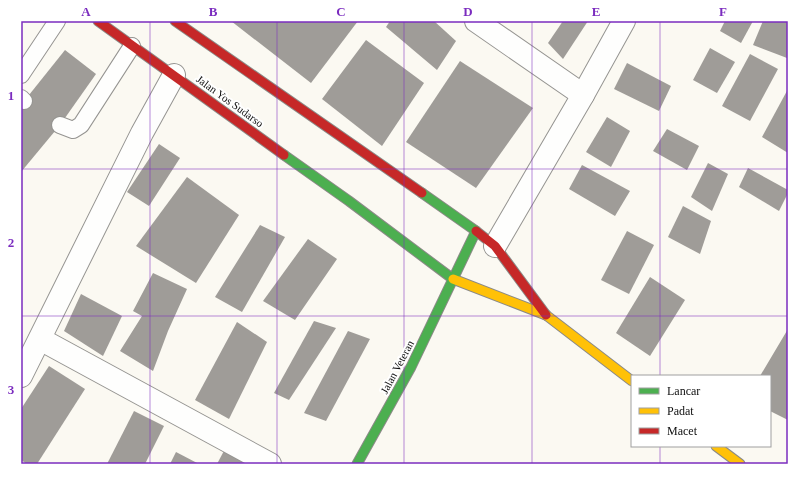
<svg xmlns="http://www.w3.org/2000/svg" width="809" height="485" viewBox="0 0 809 485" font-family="Georgia,serif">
	<rect width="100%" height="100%" fill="#fbf9f2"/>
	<g fill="#9f9c98">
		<polygon points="231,21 358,21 311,83"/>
		<polygon points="390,21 434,21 456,41 437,70 386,27"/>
		<polygon points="563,21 588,21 563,59 548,43"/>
		<polygon points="725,21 753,21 741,43 720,31"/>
		<polygon points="763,21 788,21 788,56 787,58 753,45"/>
		<polygon points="366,40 424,83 382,146 322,99"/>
		<polygon points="710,48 735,62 717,93 693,80"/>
		<polygon points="65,50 96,74 60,125 21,172 21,105"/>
		<polygon points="750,54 778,69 750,121 722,106"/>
		<polygon points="460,61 533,108 476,188 406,142"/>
		<polygon points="627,63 671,86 659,111 614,89"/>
		<polygon points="788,89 788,153 762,137"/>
		<polygon points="607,117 630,131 611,167 586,152"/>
		<polygon points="667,129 699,146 687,170 653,151"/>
		<polygon points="159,144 180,158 149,206 127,192"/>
		<polygon points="708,163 728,174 712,211 691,197"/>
		<polygon points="582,165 630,191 615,216 569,189"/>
		<polygon points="748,168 788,190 788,193 779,211 739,187"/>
		<polygon points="187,177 239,215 196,283 136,246"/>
		<polygon points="683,206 711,221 700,254 668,237"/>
		<polygon points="260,225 285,237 242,312 215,297"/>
		<polygon points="627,231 654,245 629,294 601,280"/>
		<polygon points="308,239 337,259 295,320 263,301"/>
		<polygon points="153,273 187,289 168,331 153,371 120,351 142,316 133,311"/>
		<polygon points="650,277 685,300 650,356 616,333"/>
		<polygon points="81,294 122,316 103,356 64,331"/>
		<polygon points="314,321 336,328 289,400 274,393"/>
		<polygon points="237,322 267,342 229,419 195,400"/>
		<polygon points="788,329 788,420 770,411 770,376 760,376"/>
		<polygon points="348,331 370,339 326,421 304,413"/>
		<polygon points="49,366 85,389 37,464 27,464 21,460 21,409"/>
		<polygon points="134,411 164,426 145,464 107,464"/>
		<polygon points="226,447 258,464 217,464"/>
		<polygon points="176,452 199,464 170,464"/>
	</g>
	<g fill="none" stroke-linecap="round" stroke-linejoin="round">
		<g stroke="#959491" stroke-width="18">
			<g id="lane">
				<polyline points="21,75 57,21"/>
				<polyline points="21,98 24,101"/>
				<polyline points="60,125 73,130 81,125 132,46"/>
			</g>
		</g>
		<g stroke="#959491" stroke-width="24">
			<g id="street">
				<polyline points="476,21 583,95"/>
				<polyline points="495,246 583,95 624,21"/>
				<polyline points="40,339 270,464"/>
				<polyline points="21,376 142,133 174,75"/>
			</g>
		</g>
		<g stroke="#8b8a87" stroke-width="11">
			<g id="fast">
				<polyline points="284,155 349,201 453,279"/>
				<polyline points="357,464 411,367 476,231 422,193"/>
			</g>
		</g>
		<g stroke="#8b8a87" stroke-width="11">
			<g id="slow">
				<polyline points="453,279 546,315"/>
				<polyline points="546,315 632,381"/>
				<polyline points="716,446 740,464"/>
			</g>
		</g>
		<g stroke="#8b8a87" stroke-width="11">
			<g id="jam">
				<polyline points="98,21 284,155"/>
				<polyline points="175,21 422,193"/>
				<polyline points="476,231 495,246 546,315"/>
			</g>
		</g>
		<use href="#lane" stroke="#fefefd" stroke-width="16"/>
		<use href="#street" stroke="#fefefd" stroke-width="22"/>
		<use href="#fast" stroke="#4caf50" stroke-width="9"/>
		<use href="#slow" stroke="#ffc107" stroke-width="9"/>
		<use href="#jam" stroke="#c62828" stroke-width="9"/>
	</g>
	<path fill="none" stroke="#7b2cbf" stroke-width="1" stroke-opacity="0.55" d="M 150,21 L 150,464M 277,21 L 277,464M 404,21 L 404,464M 532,21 L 532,464M 660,21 L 660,376M 21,169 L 788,169M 21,316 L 788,316M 660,446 L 660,464"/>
	<g text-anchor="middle" stroke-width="4" stroke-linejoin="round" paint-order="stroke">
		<g font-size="11" fill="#0e0e0e" stroke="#fff">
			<text transform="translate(230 101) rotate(36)" y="4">Jalan Yos Sudarso</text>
			<text transform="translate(397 367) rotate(-62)" y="4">Jalan Veteran</text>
		</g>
	</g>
	<rect width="809" height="485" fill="none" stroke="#ffffff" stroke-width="44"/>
	<rect x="631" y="375" width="140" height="72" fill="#ffffff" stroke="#9f9f9f"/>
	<rect x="639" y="388" width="20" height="6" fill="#4caf50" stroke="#9f9f9f"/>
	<text x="667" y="395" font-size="12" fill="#0e0e0e">Lancar</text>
	<rect x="639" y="408" width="20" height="6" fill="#ffc107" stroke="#9f9f9f"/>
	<text x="667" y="415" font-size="12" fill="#0e0e0e">Padat</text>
	<rect x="639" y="428" width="20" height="6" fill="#c62828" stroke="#9f9f9f"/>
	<text x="667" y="435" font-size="12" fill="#0e0e0e">Macet</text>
	<rect x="22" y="22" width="765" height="441" fill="none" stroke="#7b2cbf" stroke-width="1.5"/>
	<g font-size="13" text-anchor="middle" font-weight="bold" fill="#7b2cbf">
		<text x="86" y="16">A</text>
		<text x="213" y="16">B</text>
		<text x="341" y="16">C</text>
		<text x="468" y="16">D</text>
		<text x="596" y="16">E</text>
		<text x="723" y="16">F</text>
		<text x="11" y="100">1</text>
		<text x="11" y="247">2</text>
		<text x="11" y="394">3</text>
	</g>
</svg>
